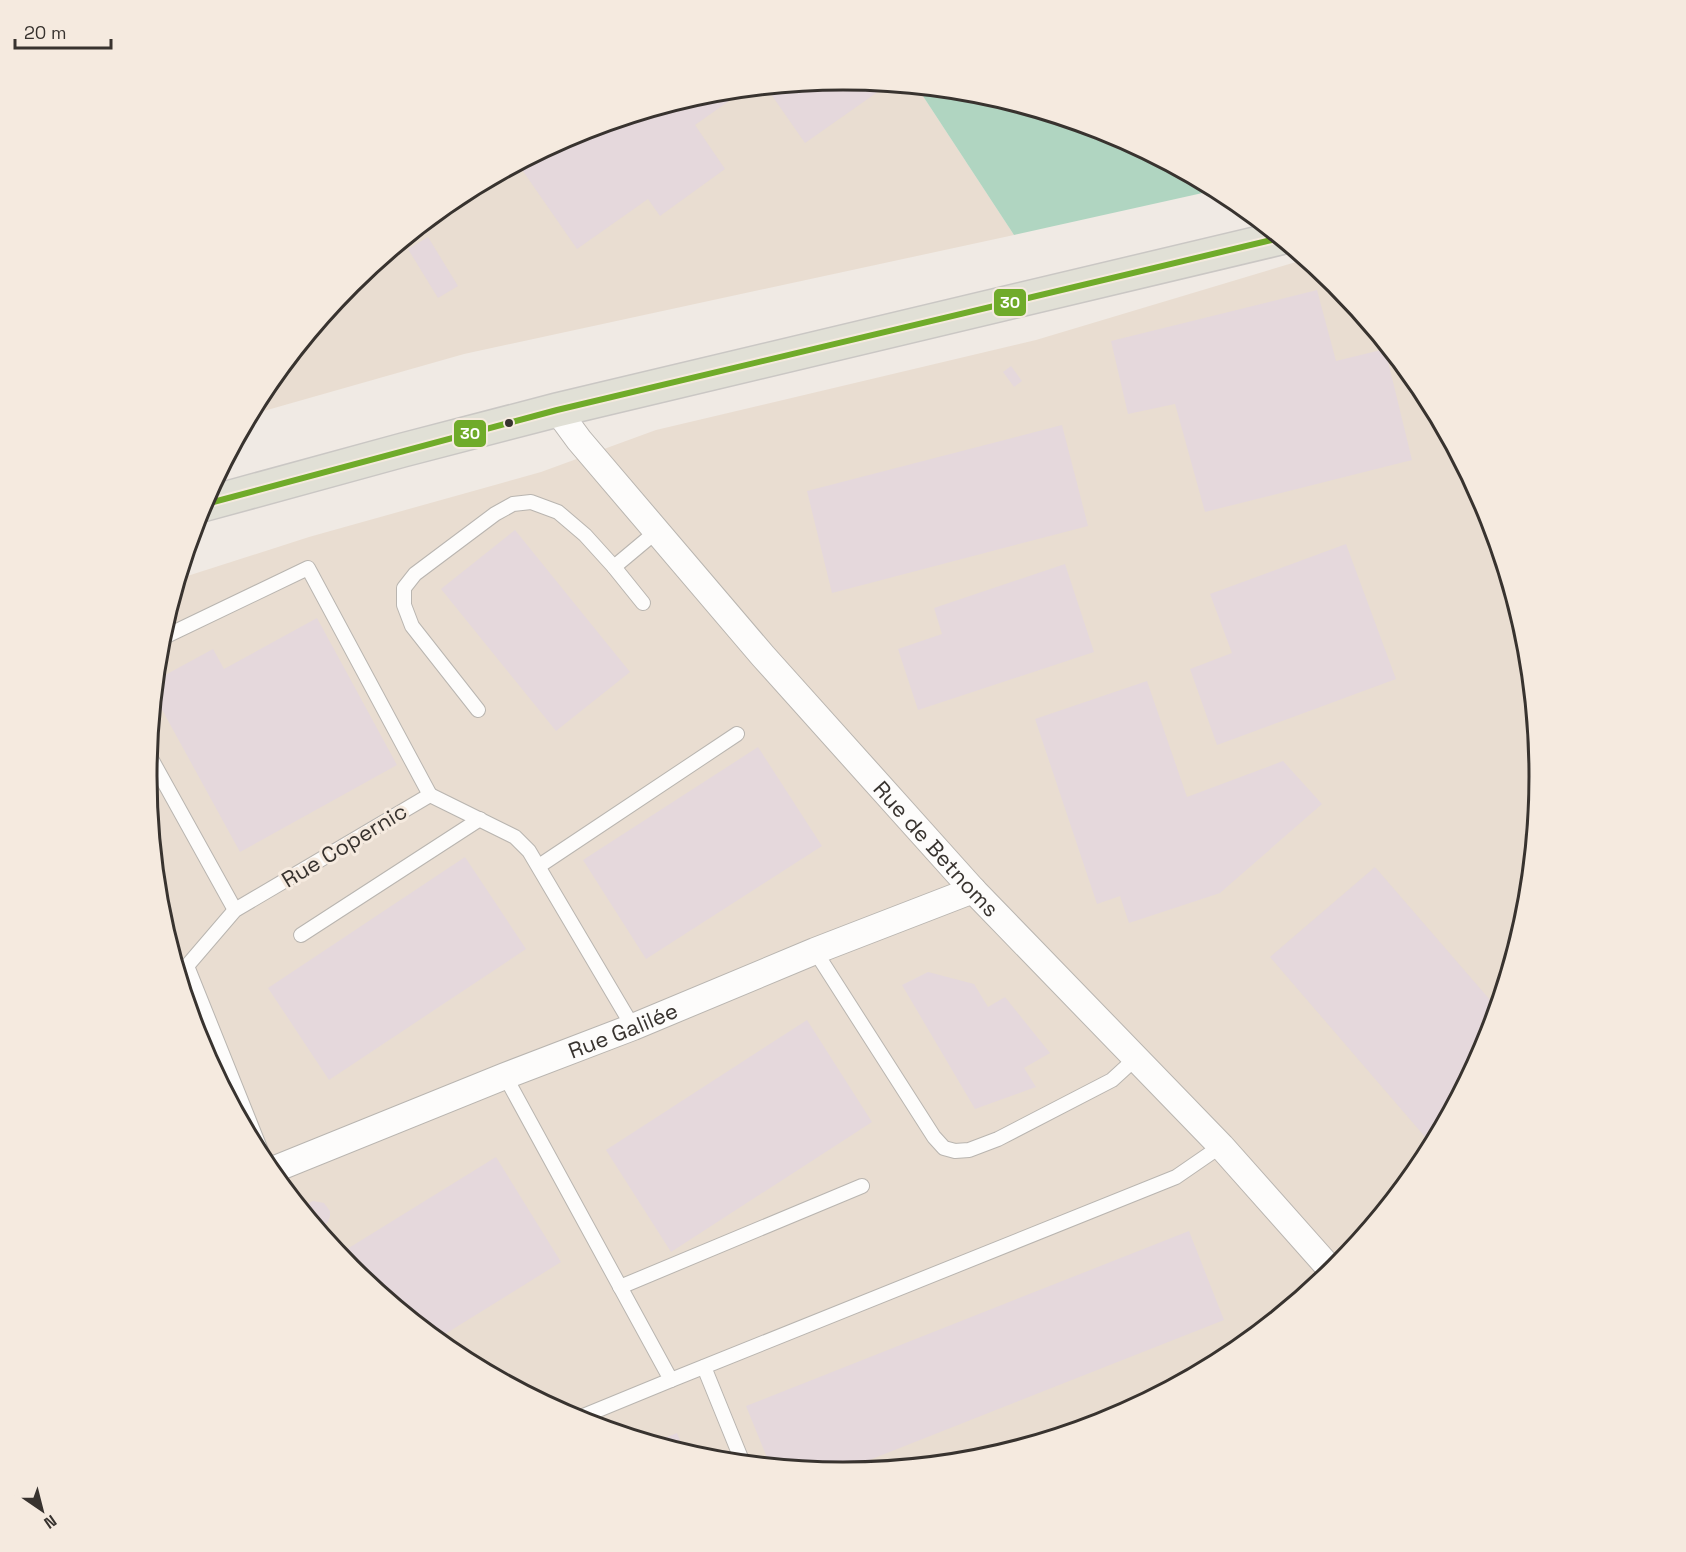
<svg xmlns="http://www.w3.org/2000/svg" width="1686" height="1552" viewBox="0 0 1686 1552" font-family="'Space Grotesk',sans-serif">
	<rect width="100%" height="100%" fill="#f0eae4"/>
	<g fill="#e9ddd1">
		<polygon points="843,80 917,87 1014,235 464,354 250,415 264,389 351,283 456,197 577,132 707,93"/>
		<polygon points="1306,259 1336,284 1422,389 1487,510 1526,640 1539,776 1526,912 1486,1043 1422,1163 1335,1269 1230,1355 1109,1420 979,1459 843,1472 707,1459 576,1419 456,1355 350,1268 264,1163 199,1042 160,912 147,776 160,640 178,579 309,537 541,472 656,430 1036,340"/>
	</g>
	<polygon fill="#b0d5c1" points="917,87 979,93 1110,133 1216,190 1014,235"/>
	<g fill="#e5d8dc">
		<polygon points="843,80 889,84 805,143 766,87"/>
		<polygon points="746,89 695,125 725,169 660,216 648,199 577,249 518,164 577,132 707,93"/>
		<polygon points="428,237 458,286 438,298 408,249"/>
		<polygon points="1317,290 1336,361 1385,349 1412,460 1205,512 1175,404 1128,414 1111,341"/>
		<polygon points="1011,366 1022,381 1014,387 1003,372"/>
		<polygon points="1062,425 1088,526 832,593 807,491"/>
		<polygon points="515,530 630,672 556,731 441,589"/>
		<polygon points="1346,544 1396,679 1217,745 1190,669 1232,653 1210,594"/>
		<polygon points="1065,564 1094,652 918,710 898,649 942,634 934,608"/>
		<polygon points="317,618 397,765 240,852 154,695 156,680 213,649 224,669"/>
		<polygon points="1147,681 1187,797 1283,761 1322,804 1220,893 1129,923 1120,896 1097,904 1035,719"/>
		<polygon points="758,747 822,846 646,959 583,860"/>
		<polygon points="465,857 526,949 329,1080 268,988"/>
		<polygon points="1375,867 1497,1008 1486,1043 1432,1145 1270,957"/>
		<polygon points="928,972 974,984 988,1007 1005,997 1050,1053 1024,1068 1036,1087 975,1109 902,985"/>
		<polygon points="807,1020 872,1122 671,1252 606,1150"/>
		<polygon points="496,1157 561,1262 437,1339 350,1268 339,1254"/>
		<polygon points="313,1201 324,1203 330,1211 330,1216 328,1222 321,1228 318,1228 303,1211 307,1204"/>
		<polygon points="1189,1231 1224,1320 839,1472 770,1465 746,1406"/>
		<polygon points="677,1433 685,1452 653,1443"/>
	</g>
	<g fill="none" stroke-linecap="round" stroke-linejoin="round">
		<g stroke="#b9b5b0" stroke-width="16">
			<g id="service">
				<polyline points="614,567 643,603"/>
				<polyline points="160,639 308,568 430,795"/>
				<polyline points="478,710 412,626 404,605 404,588 415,574 495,514 513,504 531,502 558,512 585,535 614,567 657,531"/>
				<polyline points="149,755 235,910"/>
				<polyline points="539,866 737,734"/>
				<polyline points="301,935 480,819"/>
				<polyline points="815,951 934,1137 944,1148 955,1151 969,1150 998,1139 1112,1080 1136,1058"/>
				<polyline points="505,1076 671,1380 1176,1177 1221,1146"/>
				<polyline points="268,1168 187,966 235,910 430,795 515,837 529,851 633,1027"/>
				<polyline points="620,1287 862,1186"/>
				<polyline points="704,1367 743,1463"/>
				<polyline points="576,1419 671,1380"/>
			</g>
		</g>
		<g stroke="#b9b5b0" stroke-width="28">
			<g id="minor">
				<path id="s1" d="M 557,410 L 579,440 L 763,656 L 973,890 L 1221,1146 L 1332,1271"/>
				<path id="s2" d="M 270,1171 L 505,1076 L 633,1027 L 815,951 L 973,890"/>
			</g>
		</g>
		<g stroke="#cac7c4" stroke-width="36">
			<polyline id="primary" points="202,505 403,450 557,410 1280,238"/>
		</g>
		<use href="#service" stroke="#fdfcfb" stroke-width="14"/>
		<use href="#minor" stroke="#fdfcfb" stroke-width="26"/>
		<use href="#primary" stroke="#e1e0d6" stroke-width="33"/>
		<g stroke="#f5eadf" stroke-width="10">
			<polyline id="bus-1" points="202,505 557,410 1280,238"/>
		</g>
		<use href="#bus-1" stroke="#70ab2a" stroke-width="6"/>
	</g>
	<circle fill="#38332f" stroke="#f5eadf" stroke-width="2" cx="509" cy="423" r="5"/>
	<g text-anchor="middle" stroke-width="6" stroke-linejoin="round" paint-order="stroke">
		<g font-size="22" fill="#38332f" stroke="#f5eadf">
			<text transform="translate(344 845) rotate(-31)" y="8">Rue Copernic</text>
			<text dy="8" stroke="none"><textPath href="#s1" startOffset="580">Rue de Betnoms</textPath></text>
			<text dy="8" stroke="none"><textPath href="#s2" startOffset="380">Rue Galilée</textPath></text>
		</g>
	</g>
	<path d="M0 0H1686V1552H0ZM157 776a686 686 0 1 1 1372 0a686 686 0 1 1-1372 0Z" fill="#f5eadf" fill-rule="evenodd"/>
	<path fill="none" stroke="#38332f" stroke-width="3" d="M157 776a686 686 0 1 1 1372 0a686 686 0 1 1-1372 0Z"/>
	<g stroke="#f5eadf" stroke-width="2">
		<rect x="993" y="288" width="34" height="29" rx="6" fill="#70ab2a"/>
		<rect x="453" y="419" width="34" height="29" rx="6" fill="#70ab2a"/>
	</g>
	<g font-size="16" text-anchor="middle" font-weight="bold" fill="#fff">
		<text x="1010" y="308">30</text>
		<text x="470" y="439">30</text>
	</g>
	<g transform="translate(42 1510) rotate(145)" stroke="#f5eadf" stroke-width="4.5" paint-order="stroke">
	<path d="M0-4.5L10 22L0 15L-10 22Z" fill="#38332f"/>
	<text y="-9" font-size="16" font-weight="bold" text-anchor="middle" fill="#38332f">N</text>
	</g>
	<path d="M15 39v9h96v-9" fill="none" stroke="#38332f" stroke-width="3"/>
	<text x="24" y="39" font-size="18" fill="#38332f" stroke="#f5eadf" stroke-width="4.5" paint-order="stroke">20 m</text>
</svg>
